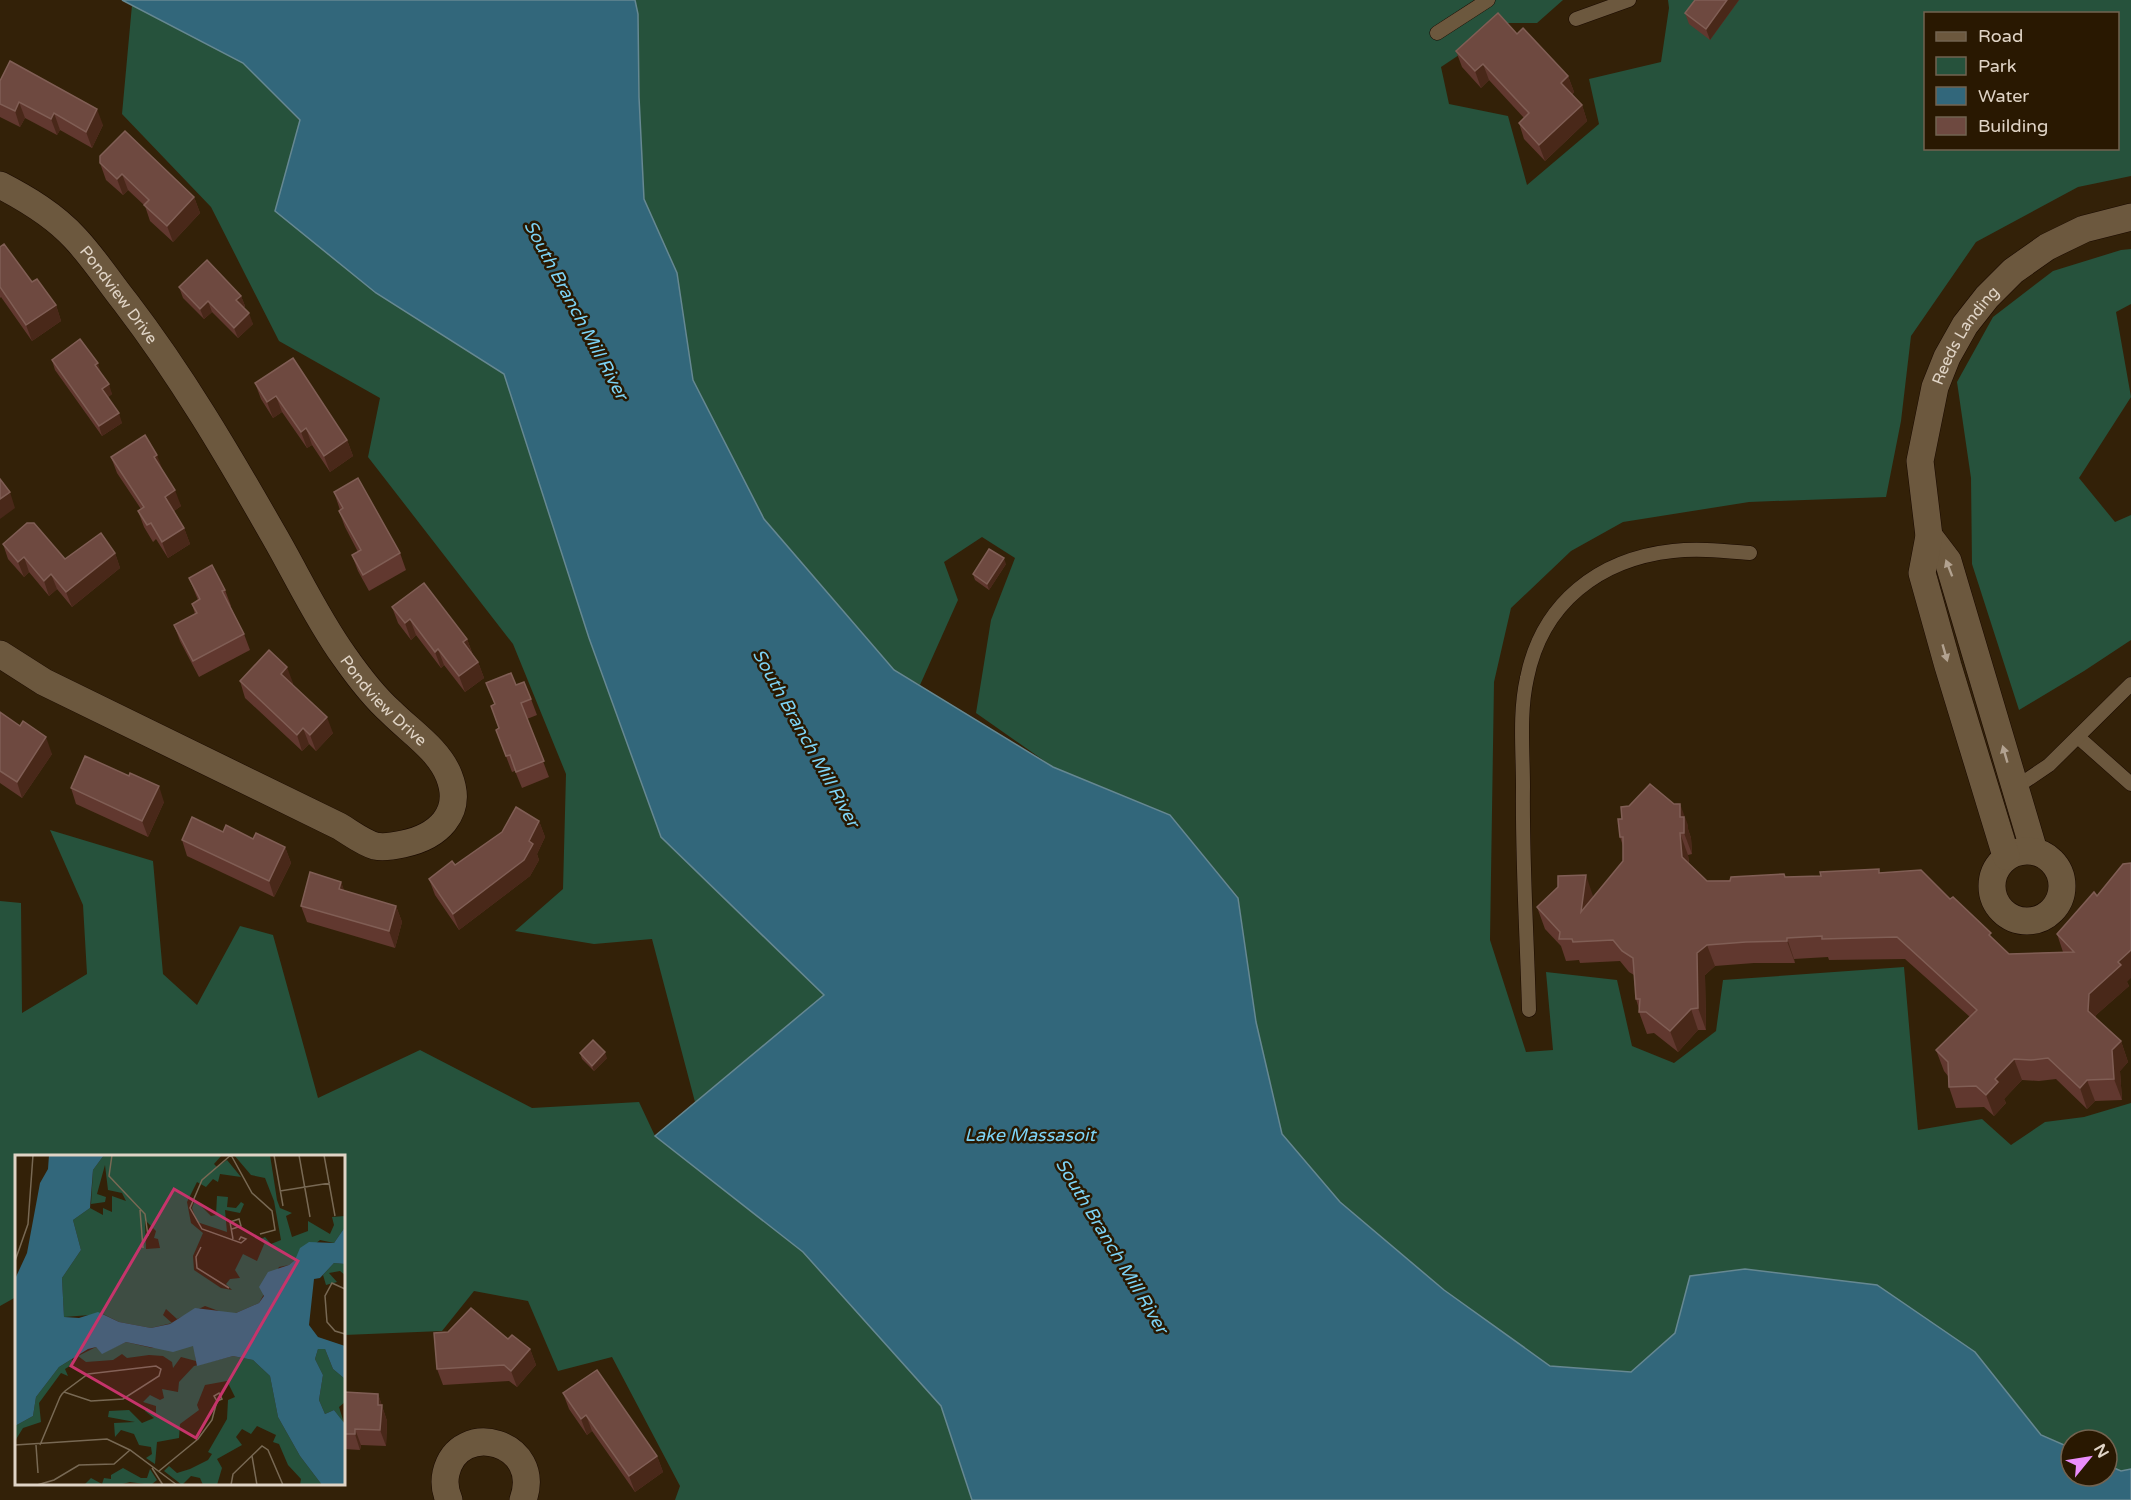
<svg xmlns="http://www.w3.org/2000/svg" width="2131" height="1500" viewBox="0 0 2131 1500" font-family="'Varela Round',sans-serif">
	<rect width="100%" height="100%" fill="#332108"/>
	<g fill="#26523c" fill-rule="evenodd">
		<path d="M 635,0 L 1563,0 L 1537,23 L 1507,23 L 1441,67 L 1449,104 L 1508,116 L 1527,185 L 1599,124 L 1589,79 L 1661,62 L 1669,8 L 1668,0 L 2131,0 L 2131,176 L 2078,187 L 1976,242 L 1911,336 L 1901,421 L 1886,497 L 1749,502 L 1623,522 L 1571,551 L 1511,608 L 1494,682 L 1490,940 L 1526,1052 L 1553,1050 L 1546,972 L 1617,980 L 1632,1046 L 1674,1063 L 1716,1031 L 1723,980 L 1904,967 L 1918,1130 L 1982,1119 L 2011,1145 L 2045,1122 L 2084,1117 L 2131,1103 L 2131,1469 L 2121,1471 L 2107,1465 L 2107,1440 L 2071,1440 L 2071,1448 L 2041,1435 L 1975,1352 L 1675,1333 L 1631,1372 L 1550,1366 L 1444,1290 L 1340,1202 L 1282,1135 L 1256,1022 L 1238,897 L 1170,815 L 1053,767 L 976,713 L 991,620 L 1015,558 L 982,537 L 944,562 L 958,600 L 920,685 L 894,670 L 764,519 L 693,380 L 677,273 L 644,199 L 639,97 L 638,14 ZM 1926,14 L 2118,14 L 2118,148 L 1926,148 Z"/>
		<polygon points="132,5 243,63 300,121 376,293 504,373 589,638 661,837 824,995 695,1102 652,939 594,944 515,931 563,889 566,774 513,644 368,457 380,398 279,341 211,207 122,114"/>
		<polygon points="2131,249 2131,304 2116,312 2131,397 2079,478 2115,522 2131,515 2131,640 2084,671 2019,710 1972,564 1971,478 1957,382 1993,317 2053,271 2121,250"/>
		<polygon points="50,830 153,861 163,974 197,1005 240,926 273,935 318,1098 420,1050 532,1108 639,1102 655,1136 803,1252 941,1406 972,1500 675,1500 680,1486 612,1357 558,1371 528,1301 474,1291 442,1331 344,1335 344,1156 16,1156 16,1297 0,1306 0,901 21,903 22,1013 87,974 83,905"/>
	</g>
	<polygon fill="#32677b" stroke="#668892" stroke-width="1.5" points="122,0 635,0 638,14 639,97 644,199 677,273 693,380 764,519 894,670 1053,767 1170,815 1238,898 1256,1022 1282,1134 1340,1202 1444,1290 1550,1366 1631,1372 1675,1333 1690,1276 1745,1269 1877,1285 1975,1352 2041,1435 2071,1448 2071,1476 2107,1476 2107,1465 2121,1471 2131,1469 2131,1500 972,1500 941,1406 803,1252 655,1136 824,995 661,837 589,638 504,374 376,293 275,211 300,120 243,63"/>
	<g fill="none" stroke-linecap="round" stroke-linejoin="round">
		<g stroke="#1a0a00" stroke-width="15">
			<g id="service">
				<polyline points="1576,19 1629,0"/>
				<polyline points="1437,33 1488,0"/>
				<polyline points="2078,737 2131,784"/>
				<polyline points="2015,788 2049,765 2131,684"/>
				<path d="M 1529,1010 C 1527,936 1522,861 1523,787 C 1523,751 1519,713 1527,678 C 1542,603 1599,559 1673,551 C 1698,548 1725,551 1750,553"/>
			</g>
		</g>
		<g stroke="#1a0a00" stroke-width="28">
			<g id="minor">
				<path id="s1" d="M 0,185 C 27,199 54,215 75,238 C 94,258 109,282 126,303 C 181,375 227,453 272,532 C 296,573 316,617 344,656 C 358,676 373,696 391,712 C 411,732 439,750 449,776 C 464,814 437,837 403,844 C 394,846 384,848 375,846 C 362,842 351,833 339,826 L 44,682 L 0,654"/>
				<polyline points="1929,536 1948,561 2034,851"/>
				<circle cx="2027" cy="886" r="35"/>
				<path id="s2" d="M 2006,856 L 1948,666 L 1922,573 L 1929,536 L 1920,461 L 1935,387 L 1947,357 L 1965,325 L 1987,297 L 2013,271 L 2047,247 L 2084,229 L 2131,217"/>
				<path d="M 449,1500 C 445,1491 444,1482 446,1473 C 459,1418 544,1442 523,1500"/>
			</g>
		</g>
		<use href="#service" stroke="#6c583e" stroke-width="14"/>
		<use href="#minor" stroke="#6c583e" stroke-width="27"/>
	</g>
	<g fill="#61382f">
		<polygon points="1695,0 1739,0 1710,40 1689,24 1685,13"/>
		<polygon points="1517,34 1568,76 1574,92 1572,95 1582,105 1587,121 1545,161 1524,139 1519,123 1524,118 1489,80 1481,88 1462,67 1456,51"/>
		<polygon points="0,81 103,125 92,148 60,130 57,135 25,118 20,127 0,117"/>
		<polygon points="100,163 194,197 200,213 173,242 150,221 145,206 128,190 123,195 106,180"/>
		<polygon points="0,247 32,282 56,305 61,321 32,341 1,297 0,298"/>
		<polygon points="179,287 241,296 245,306 244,308 253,324 238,338 212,312 204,319 183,298"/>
		<polygon points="52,360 101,373 112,394 108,397 122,423 102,436 55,370"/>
		<polygon points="255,383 347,440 353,456 330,472 312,445 307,448 282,412 273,418 261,399"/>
		<polygon points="111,457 163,471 181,506 174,511 184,528 190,544 168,558 156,539 153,542 144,527 138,511 141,509 117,473"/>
		<polygon points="334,492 400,553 406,570 369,591 358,571 352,555 358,552 345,527 339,511 340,510"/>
		<polygon points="3,544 65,559 115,553 120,568 72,607 57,589 49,596 29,572 24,577 8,559"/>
		<polygon points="1006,564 989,590 975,580 973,574"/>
		<polygon points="189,578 225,590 231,606 230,606 244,634 250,650 199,677 180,641 174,625 195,614 192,604 198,600"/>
		<polygon points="392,607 467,639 473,655 478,662 484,678 465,692 444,665 441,668 416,635 411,640 398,623"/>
		<polygon points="240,681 293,683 292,685 333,733 316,751 309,744 302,751 245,698"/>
		<polygon points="516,685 531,699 537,715 527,719 549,777 522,788 515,771 512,772 496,730 499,728 494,705"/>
		<polygon points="0,712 52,754 22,798 0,783"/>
		<polygon points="71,788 164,802 148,837 76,804"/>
		<polygon points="539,821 545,837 537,854 539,860 530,876 459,930 435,895 429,879"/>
		<polygon points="1688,825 1688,829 1691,838 1692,854 1688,855 1689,863 1707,881 1880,873 1950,899 2009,954 2063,952 2057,934 2127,982 2129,986 2096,1015 2096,1018 2121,1041 2128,1062 2120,1071 2122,1100 2095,1101 2087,1109 2056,1079 2039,1081 2022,1080 2004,1099 2006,1103 1994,1116 1984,1107 1956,1108 1949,1087 1948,1076 1944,1071 1936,1050 1970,1017 1905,959 1829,960 1828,957 1794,959 1795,963 1754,963 1715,966 1705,975 1706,1030 1698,1030 1678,1052 1654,1033 1647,1034 1639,1012 1639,1009 1636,999 1634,975 1629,972 1620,961 1580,963 1579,960 1566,961 1561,946 1545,929 1537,907 1593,896 1593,897 1623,861 1623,846 1620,837"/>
		<polygon points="223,832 285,847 291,863 274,897 187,856 182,840"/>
		<polygon points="341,882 344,891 396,906 402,922 395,948 307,922 301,906"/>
		<polygon points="580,1053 607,1058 594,1071 582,1059"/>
		<polygon points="508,1339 530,1349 536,1365 517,1387 509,1381 443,1385 437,1369"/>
		<polygon points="344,1392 378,1394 387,1421 386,1446 361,1445 360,1450 344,1449"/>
		<polygon points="563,1393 657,1456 663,1472 635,1492 592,1431 587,1435 569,1409"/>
		<polygon points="194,1484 222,1484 222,1486"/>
	</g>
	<g fill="#492819">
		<polygon points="1727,0 1739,0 1710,40 1706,29"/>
		<polygon points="1483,64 1489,80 1481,88 1475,71"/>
		<polygon points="1568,76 1574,92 1567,99 1561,83"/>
		<polygon points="19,102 25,118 20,127 15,111"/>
		<polygon points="1582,105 1587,121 1545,161 1539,145"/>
		<polygon points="97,109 103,125 92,148 86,132"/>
		<polygon points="54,113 60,130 57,135 51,119"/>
		<polygon points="122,174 128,190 123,195 117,179"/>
		<polygon points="194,197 200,213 173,242 167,226"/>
		<polygon points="241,296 245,306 240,311 236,300"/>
		<polygon points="208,301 212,312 204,319 200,309"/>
		<polygon points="56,305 61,321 32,341 26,325"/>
		<polygon points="249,313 253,324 238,338 234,328"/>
		<polygon points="98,363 101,373 98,375 95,365"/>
		<polygon points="109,384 112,394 106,399 102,389"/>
		<polygon points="276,396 282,412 273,418 267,402"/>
		<polygon points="119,413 122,423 102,436 99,426"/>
		<polygon points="306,428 312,445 307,448 301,432"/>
		<polygon points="347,440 353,456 330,472 324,456"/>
		<polygon points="157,455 163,471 154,457"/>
		<polygon points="175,490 181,506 171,513 165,497"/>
		<polygon points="10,492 15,508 0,519 0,499"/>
		<polygon points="184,528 190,544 168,558 162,542"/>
		<polygon points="115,553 120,568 72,607 66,592"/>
		<polygon points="24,557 29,572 24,577 18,562"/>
		<polygon points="1004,558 1006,564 989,590 987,584"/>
		<polygon points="51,574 57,589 49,596 44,581"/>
		<polygon points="410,619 416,635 411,640 405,623"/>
		<polygon points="467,639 473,656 463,642"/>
		<polygon points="438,649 444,665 441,668 435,652"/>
		<polygon points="478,662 484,678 465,692 459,676"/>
		<polygon points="287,667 293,683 287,690 281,674"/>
		<polygon points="327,717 333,733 316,751 310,735"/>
		<polygon points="303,728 309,744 302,751 297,735"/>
		<polygon points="46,737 52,754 22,798 17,782"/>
		<polygon points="159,786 164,802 148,837 142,821"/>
		<polygon points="1680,804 1688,825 1688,829 1691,838 1692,854 1684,833 1680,817"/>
		<polygon points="539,821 545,837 537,854 539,860 530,876 459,930 453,914 529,841"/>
		<polygon points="1680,833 1688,855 1690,878 1682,857"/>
		<polygon points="285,847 291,863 274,897 269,881"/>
		<polygon points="1586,875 1593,896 1589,933 1581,912"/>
		<polygon points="341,882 347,898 339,889"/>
		<polygon points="396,906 402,922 395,948 389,931"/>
		<polygon points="1787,938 1794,959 1795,963 1787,941"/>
		<polygon points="1707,945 1715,966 1705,975 1706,1030 1698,1008 1697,953"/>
		<polygon points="2131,950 2131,978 2127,982 2129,986 2096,1015 2096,1032 2088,1011 2089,994"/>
		<polygon points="1691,1009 1698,1030 1678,1052 1670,1031"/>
		<polygon points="2121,1041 2128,1062 2120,1071 2122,1100 2114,1079 2112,1050"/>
		<polygon points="605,1052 607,1058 594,1071 592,1066"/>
		<polygon points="2014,1059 2022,1080 2004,1099 2006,1103 1994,1116 1986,1095 1995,1079"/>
		<polygon points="2087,1080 2095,1101 2087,1109 2080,1088"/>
		<polygon points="530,1349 536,1365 517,1387 511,1371"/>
		<polygon points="378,1394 387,1421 386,1446 380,1430 378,1405"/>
		<polygon points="586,1415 592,1431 587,1435 581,1419"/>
		<polygon points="355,1429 361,1445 360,1450 355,1434"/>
		<polygon points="657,1456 663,1472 635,1492 629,1476"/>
	</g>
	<g fill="#6e4940" stroke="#805e55" stroke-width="1.5">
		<polygon points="1695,0 1727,0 1706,29 1685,13"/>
		<polygon points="1498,13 1517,34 1523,28 1568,76 1561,83 1582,105 1539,145 1519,123 1529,113 1483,64 1475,71 1456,51"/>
		<polygon points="10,61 97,109 86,132 54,113 51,119 19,102 15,111 0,104 0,81"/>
		<polygon points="125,131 194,197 167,226 144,205 149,200 122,174 117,179 100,163 100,156"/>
		<polygon points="4,244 32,282 37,279 56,305 26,325 0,287 0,247"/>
		<polygon points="207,260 241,296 236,300 249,313 234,328 208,301 200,309 179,287"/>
		<polygon points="80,339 98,363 95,365 109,384 102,389 119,413 99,426 52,360"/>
		<polygon points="293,358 347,440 324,456 306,428 301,432 276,396 267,402 255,383"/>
		<polygon points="145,435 157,455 154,457 175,490 165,497 184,528 162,542 151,523 147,525 138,511 144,507 111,457"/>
		<polygon points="358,478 400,553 363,575 352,555 361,550 339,511 343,508 334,492"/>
		<polygon points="0,479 10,492 0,499"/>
		<polygon points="27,523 34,523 65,559 101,533 115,553 66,592 51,574 44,581 24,557 18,562 3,544"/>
		<polygon points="989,549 1004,558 987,584 973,574"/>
		<polygon points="212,565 225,590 222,591 244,634 193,661 174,625 197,613 192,604 200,599 189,578"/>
		<polygon points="424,583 467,639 463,642 478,662 459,676 438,649 435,652 410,619 405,623 392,607"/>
		<polygon points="269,650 287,667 281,674 327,717 310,735 303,728 297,735 240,681"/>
		<polygon points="511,673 516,685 524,682 531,699 521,703 544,761 516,772 510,755 506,756 496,730 499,728 491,706 495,704 486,683"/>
		<polygon points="0,712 20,726 23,721 46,737 17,782 0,771"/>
		<polygon points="85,756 129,776 130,773 159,786 142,821 71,788"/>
		<polygon points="1650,784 1674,804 1680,804 1680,817 1684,817 1684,833 1680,833 1682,857 1707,881 1730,881 1731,877 1784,874 1785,877 1821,876 1820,872 1879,869 1879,873 1921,870 1950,899 1953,897 1991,933 1989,935 2009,954 2074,952 2057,934 2094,892 2097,896 2123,864 2131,863 2131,950 2118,962 2121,965 2089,994 2088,1011 2121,1041 2112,1050 2114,1079 2087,1080 2080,1088 2048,1058 2031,1060 2014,1059 1995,1079 1998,1082 1986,1095 1976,1086 1949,1087 1948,1062 1936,1050 1977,1010 1897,937 1822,939 1822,936 1787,938 1787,941 1746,942 1707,945 1697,953 1698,1008 1691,1009 1670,1031 1646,1012 1639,1012 1640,999 1636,999 1633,958 1622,951 1613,940 1573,942 1572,939 1559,939 1560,932 1537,907 1558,887 1558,876 1586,875 1581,912 1623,861 1623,837 1620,837 1618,819 1622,819 1621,807 1629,806"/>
		<polygon points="516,807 539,821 529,841 533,844 524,860 453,914 429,879 452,861 455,865 502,832"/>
		<polygon points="192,817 223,832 226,825 253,839 256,833 285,847 269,881 182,840"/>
		<polygon points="310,872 341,882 339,889 396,906 389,931 301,906"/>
		<polygon points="593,1040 605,1052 592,1066 580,1053"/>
		<polygon points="471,1308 508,1339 512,1335 530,1349 511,1371 504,1365 437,1369 434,1333 448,1332"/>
		<polygon points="597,1370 657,1456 629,1476 586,1415 581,1419 563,1393"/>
		<polygon points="344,1392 378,1394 378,1405 382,1405 380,1430 355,1429 355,1434 344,1434"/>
	</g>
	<defs><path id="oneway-solid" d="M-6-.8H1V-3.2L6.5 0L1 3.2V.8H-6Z" transform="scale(1.5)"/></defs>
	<g fill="#b2a290">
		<use href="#oneway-solid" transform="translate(1949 568) rotate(-111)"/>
		<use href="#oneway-solid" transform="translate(1945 653) rotate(74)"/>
		<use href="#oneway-solid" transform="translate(2005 754) rotate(-106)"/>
	</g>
	<g text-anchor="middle" stroke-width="5" stroke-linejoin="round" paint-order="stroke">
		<g font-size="16" fill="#e0d4c6" stroke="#291801">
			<text dy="6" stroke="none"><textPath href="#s1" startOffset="164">Pondview Drive</textPath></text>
			<text dy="6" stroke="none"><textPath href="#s2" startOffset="544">Reeds Landing</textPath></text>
			<text dy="6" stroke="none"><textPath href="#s1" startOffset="650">Pondview Drive</textPath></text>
		</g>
		<g font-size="18" font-style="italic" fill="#7dd3f5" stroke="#291801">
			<text transform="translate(576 310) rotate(62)" y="6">South Branch Mill River</text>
			<text transform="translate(806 738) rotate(61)" y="6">South Branch Mill River</text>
			<text x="1030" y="1141">Lake Massasoit</text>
			<text transform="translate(1112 1246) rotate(59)" y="6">South Branch Mill River</text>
		</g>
	</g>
	<g transform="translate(15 1155)">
		<rect width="330" height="330" fill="#332108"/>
		<path d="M 89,0 L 207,0 L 199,9 L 202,12 L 212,5 L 226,22 L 205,19 L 203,27 L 198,24 L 191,32 L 182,27 L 172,47 L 176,68 L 188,78 L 178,101 L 179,115 L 206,133 L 217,135 L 211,129 L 215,124 L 225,123 L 220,115 L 228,99 L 242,106 L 250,87 L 246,84 L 250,82 L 256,89 L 266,85 L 259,46 L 250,23 L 236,20 L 219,0 L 255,0 L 262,45 L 265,53 L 277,58 L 271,61 L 277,82 L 293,76 L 293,66 L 315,79 L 319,70 L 317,62 L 330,61 L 330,72 L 319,88 L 305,85 L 274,110 L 264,112 L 244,148 L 221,158 L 212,159 L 190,151 L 162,164 L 151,154 L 148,160 L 157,168 L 136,173 L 104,167 L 88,159 L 49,162 L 47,123 L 66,95 L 58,65 L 75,53 L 88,60 L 88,53 L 97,57 L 97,41 L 111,46 L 107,38 L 93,35 L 90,10 L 82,39 L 91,42 L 90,47 L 76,49 L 78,15 ZM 130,65 L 141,76 L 139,83 L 143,84 L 145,93 L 131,94 ZM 202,41 L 213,42 L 212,52 L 221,53 L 226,47 L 229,49 L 225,58 L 210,55 L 212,77 L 182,67 L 177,53 L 180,45 L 196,61 L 201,60 ZM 319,108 L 330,109 L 330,120 L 325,116 L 314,118 L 322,127 L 311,130 L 308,120 ZM 111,187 L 137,193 L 179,190 L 181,206 L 166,202 L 158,213 L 157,207 L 148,201 L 134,200 L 112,203 L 107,199 L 98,205 L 71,207 L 63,201 L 81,192 L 87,198 ZM 303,194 L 310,194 L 318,214 L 330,224 L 330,247 L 324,252 L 329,268 L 319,255 L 310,259 L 304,245 L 308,220 L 300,204 ZM 218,201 L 238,205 L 255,221 L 263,262 L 285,301 L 307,330 L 285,330 L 286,324 L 273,310 L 264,289 L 258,287 L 261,280 L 242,271 L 236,279 L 227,274 L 221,282 L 227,290 L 202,304 L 207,313 L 202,330 L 188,330 L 185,323 L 176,321 L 167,330 L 149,316 L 154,311 L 162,318 L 175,314 L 193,305 L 197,299 L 193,297 L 212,264 L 213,245 L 220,242 L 212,226 L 190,230 L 182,250 L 184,255 L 165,269 L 164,283 L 142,287 L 140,309 L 131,303 L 137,299 L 136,292 L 124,290 L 119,279 L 106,275 L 100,282 L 99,268 L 120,267 L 93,262 L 94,256 L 114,255 L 127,268 L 139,263 L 130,256 L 132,253 L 141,258 L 141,251 L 128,247 L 135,240 L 145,245 L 149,243 L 147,234 L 163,237 L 164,227 L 179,211 ZM 57,204 L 58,209 L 50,214 L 53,221 L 46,218 L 24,248 L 26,267 L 8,273 L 0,286 L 0,271 L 18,261 L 21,242 L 44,212 ZM 108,313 L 126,323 L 132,323 L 135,314 L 142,325 L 136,330 L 115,327 L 104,330 L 69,330 L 76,323 L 87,329 L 89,323 L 96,324 L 96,320 Z" fill="#26523c" fill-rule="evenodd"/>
		<path d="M 34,0 L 89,0 L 78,15 L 75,53 L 58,65 L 66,95 L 47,123 L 49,162 L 64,163 L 83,157 L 104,167 L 136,173 L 155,169 L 180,153 L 221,158 L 244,148 L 249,141 L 244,132 L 253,117 L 274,110 L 280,105 L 285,93 L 294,87 L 319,88 L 330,72 L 330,109 L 319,108 L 305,123 L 299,124 L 294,170 L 303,182 L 330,191 L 330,224 L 318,214 L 310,194 L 303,194 L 300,204 L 308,220 L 304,245 L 310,259 L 319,255 L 330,269 L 330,330 L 307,330 L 285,301 L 263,262 L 255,221 L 238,205 L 218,201 L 182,211 L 178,191 L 158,197 L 111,187 L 87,199 L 81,192 L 73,194 L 44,212 L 21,242 L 18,261 L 0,271 L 0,124 L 12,98 L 25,28 L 33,14 Z" fill="#32677b"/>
		<path fill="none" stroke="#786954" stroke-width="1.5" d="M 97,0 L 94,21 L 130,59 L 133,81M 216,0 L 187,25 L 175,53 L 187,74 L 226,88 L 231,84 L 226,82 L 224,85M 216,0 L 237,38 L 257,56 L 260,75 L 245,79M 259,0 L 268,51M 284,0 L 295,62M 309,0 L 320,61M 265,36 L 315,28M 125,55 L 128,93M 217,74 L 226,71 L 224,64 L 215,67 L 218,84M 186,92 L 181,102 L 182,113 L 214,133M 0,106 L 13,69 L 18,0M 330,134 L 317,128 L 310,141 L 312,167 L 320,176 L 330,179M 0,290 L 92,284 L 115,295 L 162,330M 21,290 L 23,318M 25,290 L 45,242 L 47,239 L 50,236 L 73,219 L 141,211 L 146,214 L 144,221 L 108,244 L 76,246 L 49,237M 237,301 L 242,330M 137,313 L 148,330M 144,316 L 183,284 L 197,265 L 202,246 L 199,241 L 204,238 L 207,244 L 202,246M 22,330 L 39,325 L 64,310 L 99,309 L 115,295M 216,330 L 218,319 L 247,291 L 253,295 L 268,330"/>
		<path fill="#c6346b" fill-opacity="0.15" stroke="#c6346b" stroke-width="3" d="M 159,34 L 283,106 L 181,283 L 56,211 Z"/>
		<rect width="330" height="330" fill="none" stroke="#e0d4c6" stroke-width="3"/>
	</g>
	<rect x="1924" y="12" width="195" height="138" fill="#291801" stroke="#726350" stroke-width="1.5"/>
	<rect x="1936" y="32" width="30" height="9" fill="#6c583e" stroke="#726350" stroke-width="1.5"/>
	<text x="1978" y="42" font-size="18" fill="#e0d4c6">Road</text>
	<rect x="1936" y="57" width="30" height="18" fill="#26523c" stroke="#726350" stroke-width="1.5"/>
	<text x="1978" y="72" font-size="18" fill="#e0d4c6">Park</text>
	<rect x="1936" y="87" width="30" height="18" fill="#32677b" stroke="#726350" stroke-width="1.5"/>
	<text x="1978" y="102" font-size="18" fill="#e0d4c6">Water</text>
	<rect x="1936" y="117" width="30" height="18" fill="#6e4940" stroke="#726350" stroke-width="1.5"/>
	<text x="1978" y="132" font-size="18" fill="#e0d4c6">Building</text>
	<g transform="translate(2089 1458) rotate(60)"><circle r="28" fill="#291801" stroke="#726350" stroke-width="1.5"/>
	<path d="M0-4.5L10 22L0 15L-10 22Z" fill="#eb8dfc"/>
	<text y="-9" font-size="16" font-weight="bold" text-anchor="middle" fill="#e0d4c6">N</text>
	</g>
</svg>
